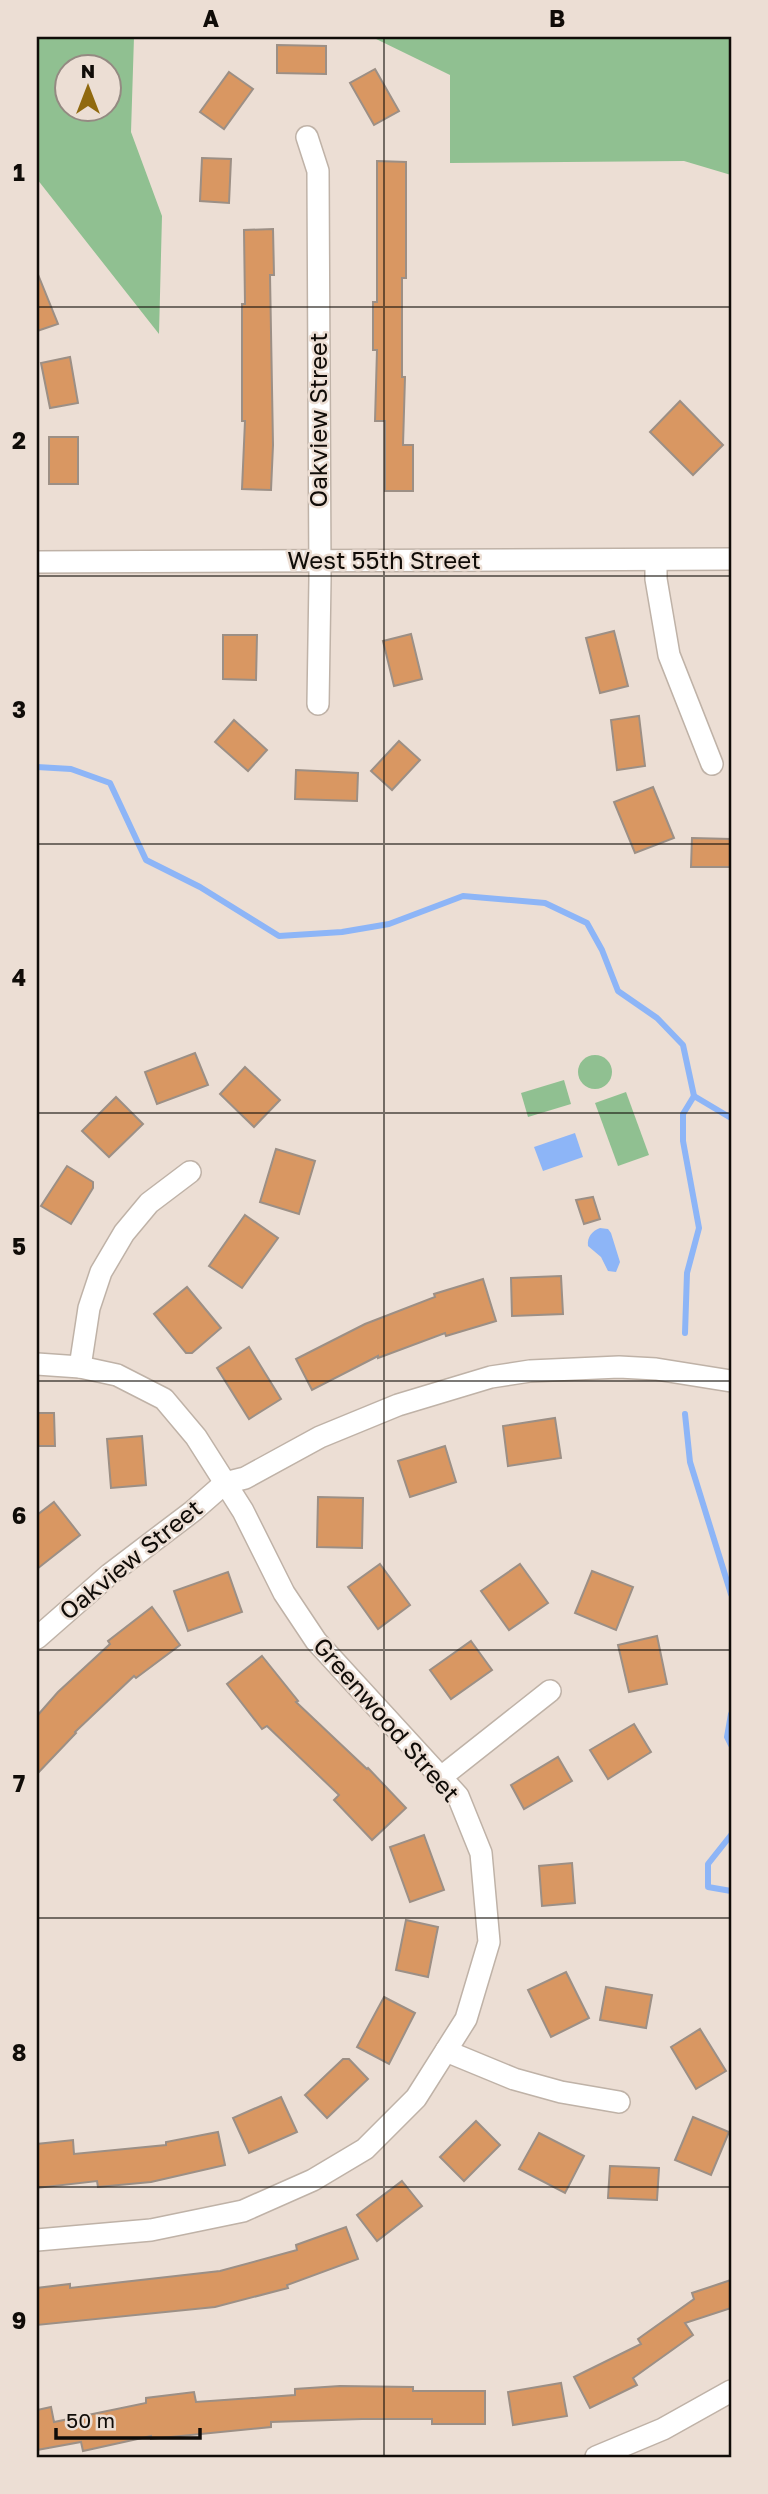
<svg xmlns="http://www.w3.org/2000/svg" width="768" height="2494" viewBox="0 0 768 2494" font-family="'Golos Text',sans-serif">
	<rect width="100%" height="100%" fill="#ecded4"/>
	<g fill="#90c091" fill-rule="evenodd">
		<path d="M 37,37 L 134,37 L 131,132 L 162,216 L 159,334 L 37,179 ZM 66,66 L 108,66 L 108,108 L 66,108 Z"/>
		<polygon points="372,37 731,37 731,175 684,161 450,163 450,75"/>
		<circle cx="595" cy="1072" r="17"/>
		<polygon points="564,1080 571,1104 528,1117 521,1093"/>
		<polygon points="626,1092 649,1155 618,1166 595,1103"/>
	</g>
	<g fill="#8db5f7">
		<polygon points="575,1133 583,1157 543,1171 534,1147"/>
		<path d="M 600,1228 L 608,1229 L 611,1233 L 620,1262 L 616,1272 L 608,1271 L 601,1257 L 588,1246 C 587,1237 592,1231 600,1228 Z"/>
	</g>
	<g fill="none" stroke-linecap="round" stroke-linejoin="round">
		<g stroke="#8db5f7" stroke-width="6">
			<polyline points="37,767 71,769 110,783 146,860 200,887 279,936 342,932 389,924 463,896 545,903 587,923 602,950 618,991 657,1018 683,1045 694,1096 731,1118"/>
			<polyline points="685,1333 687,1273 699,1228 683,1141 683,1114 694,1096"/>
			<polyline points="685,1414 690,1462 731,1594"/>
			<polyline points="731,1714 727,1737 731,1745"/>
			<polyline points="731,1835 708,1864 708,1887 731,1891"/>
		</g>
	</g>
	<g fill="#d99762" stroke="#9c8f85" stroke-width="2">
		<polygon points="277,45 326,46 326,74 277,73"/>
		<polygon points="375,69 399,111 374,125 350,83"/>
		<polygon points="229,72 253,89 224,129 200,112"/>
		<polygon points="202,158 231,159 229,203 200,201"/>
		<polygon points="377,161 406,162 406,278 402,278 402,377 405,377 403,445 413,445 413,491 385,491 385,421 375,421 377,350 373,350 373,302 377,302"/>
		<polygon points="273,229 274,275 270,275 273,445 271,490 242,489 245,421 242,421 242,304 245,304 244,230"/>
		<polygon points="37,272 58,324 37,331"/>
		<polygon points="70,357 78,403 50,408 41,363"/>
		<polygon points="680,401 723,445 693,475 650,432"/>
		<rect x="49" y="437" width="29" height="47"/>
		<polygon points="614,631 628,686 600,693 586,638"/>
		<polygon points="411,634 422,679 394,686 383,641"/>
		<polygon points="223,635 257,635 256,680 223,679"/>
		<polygon points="639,716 645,766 617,770 611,720"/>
		<polygon points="234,720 267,750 248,771 215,742"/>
		<polygon points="399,741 420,760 392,790 371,771"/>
		<polygon points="296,770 358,773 357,801 295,799"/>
		<polygon points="653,787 674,838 635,853 614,802"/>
		<polygon points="692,838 731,839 731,867 691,867"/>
		<polygon points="195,1053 208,1085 157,1104 145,1072"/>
		<polygon points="245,1067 280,1100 254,1127 220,1094"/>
		<polygon points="116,1097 143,1124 109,1157 82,1131"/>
		<polygon points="276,1149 315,1161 299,1214 260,1202"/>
		<polygon points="67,1166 93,1182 93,1188 71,1224 41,1206"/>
		<polygon points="593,1197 600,1219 584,1224 576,1200"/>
		<polygon points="245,1215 278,1238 242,1288 209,1266"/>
		<polygon points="561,1276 563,1314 512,1316 511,1278"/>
		<polygon points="483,1279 496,1321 446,1336 445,1333 378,1358 378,1356 312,1390 296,1359 365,1324 435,1297 434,1294"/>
		<polygon points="187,1287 221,1328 192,1353 186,1353 154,1314"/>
		<polygon points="249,1347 281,1399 249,1419 217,1368"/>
		<polygon points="37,1413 54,1413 55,1446 37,1446"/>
		<polygon points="555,1418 561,1458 508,1466 503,1426"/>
		<polygon points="142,1436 146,1485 111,1488 107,1439"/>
		<polygon points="445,1446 456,1482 410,1497 398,1461"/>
		<polygon points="318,1497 363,1498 362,1548 317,1547"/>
		<polygon points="54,1502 80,1535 37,1569 37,1515"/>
		<polygon points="380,1564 410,1605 378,1629 348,1587"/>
		<polygon points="520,1564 548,1603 509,1630 481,1591"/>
		<polygon points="592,1571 633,1587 616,1630 575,1613"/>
		<polygon points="228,1572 242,1612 188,1631 174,1591"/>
		<polygon points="152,1607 180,1645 136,1678 134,1676 75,1732 76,1733 37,1774 37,1716 58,1692 110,1644 108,1641"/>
		<polygon points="657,1636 667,1684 629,1692 618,1645"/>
		<polygon points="471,1641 492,1670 451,1699 430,1670"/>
		<polygon points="262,1656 298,1701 296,1702 367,1769 368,1768 406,1808 372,1840 334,1800 339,1795 267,1726 262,1729 227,1684"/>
		<polygon points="634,1724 651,1752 608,1779 590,1750"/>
		<polygon points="558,1757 572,1781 524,1809 511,1785"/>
		<polygon points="424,1835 444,1890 410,1902 390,1847"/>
		<polygon points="572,1863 575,1903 542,1906 539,1866"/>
		<polygon points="406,1920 438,1927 428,1977 396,1970"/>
		<polygon points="566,1972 589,2018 551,2037 528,1990"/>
		<polygon points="606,1987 652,1995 646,2028 600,2020"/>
		<polygon points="384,1997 415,2013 389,2064 357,2047"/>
		<polygon points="700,2029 726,2071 696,2089 671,2047"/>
		<polygon points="343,2059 349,2059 368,2079 327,2118 305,2095"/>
		<polygon points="281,2097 297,2132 249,2153 233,2118"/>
		<polygon points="693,2117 729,2132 711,2175 675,2160"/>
		<polygon points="476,2121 500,2145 464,2181 440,2157"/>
		<polygon points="218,2132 225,2165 151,2182 98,2187 97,2181 37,2188 37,2144 73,2140 74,2154 166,2145 166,2142"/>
		<polygon points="539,2133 584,2156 565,2193 519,2169"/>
		<polygon points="610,2166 659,2168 657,2200 608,2198"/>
		<polygon points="402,2181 422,2206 377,2241 357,2215"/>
		<polygon points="346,2227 358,2259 287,2285 288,2288 215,2307 37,2325 37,2288 70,2284 70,2288 220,2271 297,2250 296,2245"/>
		<polygon points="731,2280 731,2308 685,2323 693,2335 633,2378 637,2385 590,2408 574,2377 641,2344 638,2339 694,2299 692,2293"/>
		<polygon points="561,2383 567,2416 513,2425 508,2392"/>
		<polygon points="340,2386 413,2387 413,2391 485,2391 485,2424 432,2424 432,2419 362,2419 271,2422 271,2427 151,2439 151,2436 83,2451 81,2442 37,2450 37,2410 51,2407 54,2422 146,2403 146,2398 194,2392 196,2402 295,2395 295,2389"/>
	</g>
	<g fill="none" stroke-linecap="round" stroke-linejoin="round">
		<g stroke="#bfb2a7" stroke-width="24">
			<g id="minor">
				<polyline points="307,137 318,171 320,579 318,704"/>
				<polyline points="656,560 656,579 669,655 712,764"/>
				<polyline points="37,562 731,559"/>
				<polyline points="37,1364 80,1367 117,1375 164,1399 196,1437 243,1511 284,1593 316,1641 458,1796 481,1853 489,1942 466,2019 416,2098 365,2149 313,2180 243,2211 151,2230 37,2240"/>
				<polyline points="80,1367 89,1308 101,1272 124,1233 149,1203 190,1172"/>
				<polyline points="37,1638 110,1574 193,1511 225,1483 245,1478 320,1437 398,1405 491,1377 530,1371 619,1367 656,1369 731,1381"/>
				<polyline points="440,1778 550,1691"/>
				<polyline points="446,2051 514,2079 561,2092 619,2102"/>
				<polyline points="596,2457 663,2429 731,2391"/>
			</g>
		</g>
		<use href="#minor" stroke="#fff" stroke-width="21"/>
	</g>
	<path fill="none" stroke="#100c08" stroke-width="2" stroke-opacity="0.55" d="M 384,37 L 384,2457M 37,307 L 731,307M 37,576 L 731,576M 37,844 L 731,844M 37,1113 L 731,1113M 37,1381 L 731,1381M 37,1650 L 731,1650M 37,1918 L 731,1918M 37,2187 L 731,2187"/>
	<g text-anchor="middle" stroke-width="5" stroke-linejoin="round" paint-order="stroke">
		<g font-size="24" fill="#100c08" stroke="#ecded4">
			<text transform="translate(319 420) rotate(-90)" y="8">Oakview Street</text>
			<text x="384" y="569">West 55th Street</text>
			<text transform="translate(131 1560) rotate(-39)" y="8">Oakview Street</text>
			<text transform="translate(386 1720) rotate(49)" y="8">Greenwood Street</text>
		</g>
	</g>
	<rect width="768" height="2494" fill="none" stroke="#ecded4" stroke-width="77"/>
	<g transform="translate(88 88)"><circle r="33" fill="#ecded4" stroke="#948a82" stroke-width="2"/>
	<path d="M0-5L12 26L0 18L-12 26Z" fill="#90690f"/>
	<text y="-10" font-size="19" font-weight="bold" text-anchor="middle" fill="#100c08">N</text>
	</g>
	<path d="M56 2428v10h144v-10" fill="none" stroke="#100c08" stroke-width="3.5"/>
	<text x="66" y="2428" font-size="21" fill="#100c08" stroke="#ecded4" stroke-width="5" paint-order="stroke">50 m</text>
	<rect x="38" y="38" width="692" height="2418" fill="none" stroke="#100c08" stroke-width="2.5"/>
	<g font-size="23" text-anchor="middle" font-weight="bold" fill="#100c08">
		<text x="211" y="27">A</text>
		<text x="557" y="27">B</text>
		<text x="19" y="181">1</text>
		<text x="19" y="449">2</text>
		<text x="19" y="718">3</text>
		<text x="19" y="986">4</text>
		<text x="19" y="1255">5</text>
		<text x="19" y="1524">6</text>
		<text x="19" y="1792">7</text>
		<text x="19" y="2061">8</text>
		<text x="19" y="2329">9</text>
	</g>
</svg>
